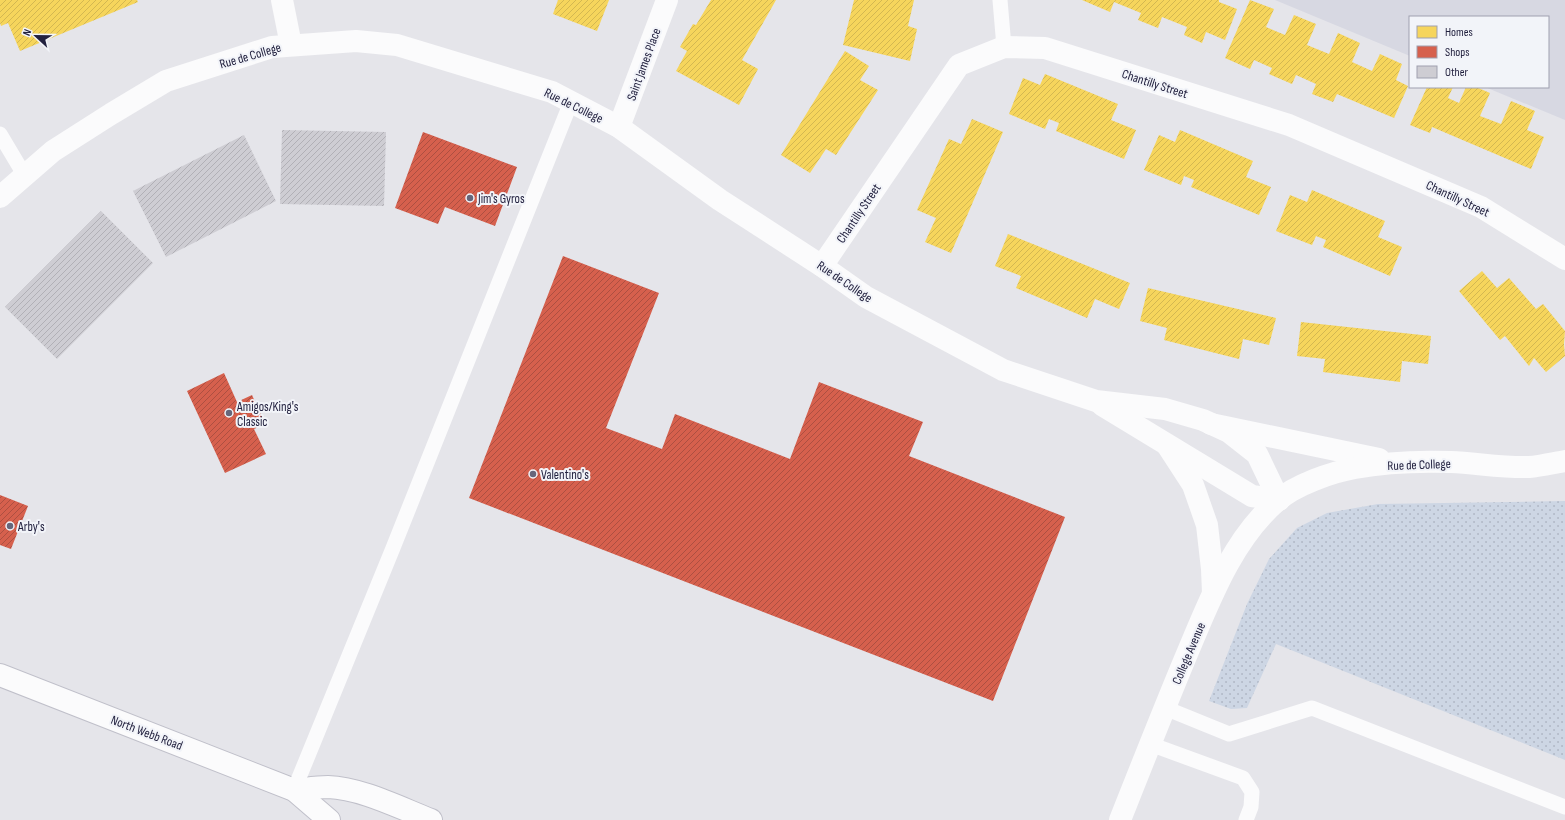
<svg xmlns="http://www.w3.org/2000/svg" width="1565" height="820" viewBox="0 0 1565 820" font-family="'Sofia Sans Condensed',sans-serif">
	<defs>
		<pattern id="grass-dots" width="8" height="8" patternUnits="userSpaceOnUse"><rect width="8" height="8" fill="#cdd6e4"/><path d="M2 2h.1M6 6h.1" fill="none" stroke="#b0b7c5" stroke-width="1.8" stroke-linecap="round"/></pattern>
		<pattern id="homes-hatch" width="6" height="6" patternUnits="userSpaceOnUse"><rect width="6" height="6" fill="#f6d55c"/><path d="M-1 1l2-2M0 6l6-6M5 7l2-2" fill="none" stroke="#d3b751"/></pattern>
		<pattern id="shops-hatch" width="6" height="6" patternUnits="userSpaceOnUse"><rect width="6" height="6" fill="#d6604d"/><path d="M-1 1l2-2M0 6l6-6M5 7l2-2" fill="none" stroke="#ad4f41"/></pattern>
		<pattern id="building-hatch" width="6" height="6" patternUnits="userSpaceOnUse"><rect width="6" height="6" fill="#cecdd3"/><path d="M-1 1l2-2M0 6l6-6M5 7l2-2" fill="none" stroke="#b1b0b6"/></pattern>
	</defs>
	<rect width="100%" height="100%" fill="#e5e5ea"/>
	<polygon fill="#d7d8e2" points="1275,0 1565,0 1565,120 1485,87 1548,87 1548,17 1410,17 1410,56"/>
	<polygon fill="url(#grass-dots)" points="1565,501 1565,760 1276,644 1247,708 1231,709 1209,701 1247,604 1269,559 1297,528 1327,513 1378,504"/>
	<g fill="url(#homes-hatch)">
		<polygon points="0,0 137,0 138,2 20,51 8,23 1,26 0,23"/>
		<polygon points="558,0 609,0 597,31 553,14"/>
		<polygon points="711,0 776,0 742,60 758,69 739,105 676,71 687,51 680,47 693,24 696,25"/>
		<polygon points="854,0 914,0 908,26 917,29 910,61 843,45"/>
		<polygon points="1082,0 1219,0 1219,2 1237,9 1225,40 1206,32 1202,43 1184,35 1187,27 1162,17 1158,28 1138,20 1141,13 1114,2 1110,12"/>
		<polygon points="1250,0 1274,9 1266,27 1285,35 1294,15 1316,24 1307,45 1329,54 1338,33 1360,43 1352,62 1372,71 1380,54 1402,64 1396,80 1408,86 1394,118 1337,94 1333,102 1312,94 1316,84 1296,75 1292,84 1269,74 1272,68 1254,60 1250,69 1225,58"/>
		<polygon points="845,51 869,66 860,80 878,90 836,155 826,149 810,173 781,155"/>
		<polygon points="1045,74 1118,104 1111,120 1136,130 1124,159 1056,131 1059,123 1049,119 1045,129 1009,114 1023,78 1040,85"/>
		<polygon points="1427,87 1453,87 1448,98 1459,103 1466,87 1476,87 1490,93 1480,116 1501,124 1511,101 1535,111 1527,130 1544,137 1531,169 1432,127 1430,133 1410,125"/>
		<polygon points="972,119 1003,132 951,253 925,242 936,218 917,210 949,139 961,144"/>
		<polygon points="1180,130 1253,161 1246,177 1271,187 1259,215 1191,187 1194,180 1184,176 1181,185 1144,170 1159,135 1175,142"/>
		<polygon points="1312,190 1385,221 1378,237 1402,247 1390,276 1323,247 1326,240 1316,236 1312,245 1276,231 1290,195 1307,202"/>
		<polygon points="1008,234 1130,283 1119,309 1095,299 1087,318 1016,288 1021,276 995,266"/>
		<polygon points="1482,271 1497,288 1509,278 1536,309 1543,304 1565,331 1564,344 1565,356 1546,372 1534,358 1529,366 1505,336 1500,340 1459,291"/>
		<polygon points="1148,288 1276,318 1269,345 1243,339 1239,359 1164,340 1167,328 1140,321"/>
		<polygon points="1301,322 1431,336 1428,364 1402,361 1400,382 1323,372 1325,359 1297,356"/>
	</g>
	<g fill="url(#shops-hatch)">
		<polygon points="423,132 517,167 495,226 445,207 438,224 395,208"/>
		<polygon points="563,256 659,293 606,428 662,449 675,414 790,459 819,382 923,422 909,456 1065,517 993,701 469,498"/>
		<polygon points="224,373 237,402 252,395 265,424 254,429 266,454 225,473 187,391"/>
		<polygon points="0,495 28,506 11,549 0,545"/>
	</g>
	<g fill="url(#building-hatch)">
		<polygon points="282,130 386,132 384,206 280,204"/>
		<polygon points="244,135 276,201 166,257 133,191"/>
		<polygon points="101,211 153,263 57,359 5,307"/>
	</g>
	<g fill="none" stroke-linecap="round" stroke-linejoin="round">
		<g stroke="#c0c0ca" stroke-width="24">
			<g id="secondary">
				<polyline points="0,675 294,790 329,820"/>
				<path d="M 294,790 C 305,789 316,787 328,787 C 361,788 400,808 431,820"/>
			</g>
		</g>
		<g stroke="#fbfbfc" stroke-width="15">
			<polyline points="1000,0 1004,47"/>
			<polyline points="0,134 25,176"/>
			<polyline points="1165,708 1229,734 1312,708 1565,807"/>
			<polyline points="1150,744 1243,778 1252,792 1251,807 1246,820"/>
			<polyline points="294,790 393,548 571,102"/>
		</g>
		<g stroke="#fbfbfc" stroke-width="22">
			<polyline points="282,0 291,45"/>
			<polyline points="619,127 667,0"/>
			<polyline points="0,197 53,151 111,114 166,81 272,47 356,41 397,45 552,92 619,127 720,200 822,266 866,297 1003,370 1096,401 1165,409 1203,420 1229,432 1257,454 1279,500"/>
			<polyline points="822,266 959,65 1004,47 1045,48 1289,125 1481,207 1565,259"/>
			<polyline points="1102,405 1252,496 1279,500"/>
		</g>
		<g stroke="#fbfbfc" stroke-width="22">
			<polyline points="1211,424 1379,459"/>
			<polyline points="1167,445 1193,485 1207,525 1212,569 1213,593"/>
			<path d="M 1120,820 C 1141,767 1162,714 1184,661 C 1208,605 1230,542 1277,501 C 1295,485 1332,472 1355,468 C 1386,462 1420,461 1451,462 C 1476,463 1504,468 1529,467 C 1541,466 1553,463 1565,461"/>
		</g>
		<use href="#secondary" stroke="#fbfbfc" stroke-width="22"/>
	</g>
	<g fill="#66667b" stroke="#f2f4f9" stroke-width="1.5">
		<circle cx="470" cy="198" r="4"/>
		<circle cx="229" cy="413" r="4"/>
		<circle cx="533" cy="474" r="4"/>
		<circle cx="10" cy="526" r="4"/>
	</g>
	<g text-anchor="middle" stroke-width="4" stroke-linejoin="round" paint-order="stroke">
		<g font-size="13" fill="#22213f" stroke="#f2f4f9">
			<text transform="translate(250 55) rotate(-16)" y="5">Rue de College</text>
			<text transform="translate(643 64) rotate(-70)" y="5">Saint James Place</text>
			<text transform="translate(1155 83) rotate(18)" y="5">Chantilly Street</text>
			<text transform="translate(574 105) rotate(26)" y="5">Rue de College</text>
			<text transform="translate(1458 198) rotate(25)" y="5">Chantilly Street</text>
			<text transform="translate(858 213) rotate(-56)" y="5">Chantilly Street</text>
			<text transform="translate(845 281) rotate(34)" y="5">Rue de College</text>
			<text transform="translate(1419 464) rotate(-2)" y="5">Rue de College</text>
			<text transform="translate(1188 653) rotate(-67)" y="5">College Avenue</text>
			<text transform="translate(147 732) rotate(21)" y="5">North Webb Road</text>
		</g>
		<g font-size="13" fill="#22213f" stroke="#f2f4f9" text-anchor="start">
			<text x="478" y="203">Jim's Gyros</text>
			<text x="237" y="411">Amigos/King's<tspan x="237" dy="15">Classic</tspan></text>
			<text x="541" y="479">Valentino's</text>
			<text x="18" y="531">Arby's</text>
		</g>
	</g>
	<rect x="1409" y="16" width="140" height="72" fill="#f2f4f9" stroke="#9fa0af"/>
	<rect x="1417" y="26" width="20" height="12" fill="#f6d55c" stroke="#9fa0af"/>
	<text x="1445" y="36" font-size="12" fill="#22213f">Homes</text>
	<rect x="1417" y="46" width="20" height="12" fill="#d6604d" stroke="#9fa0af"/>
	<text x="1445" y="56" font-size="12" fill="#22213f">Shops</text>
	<rect x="1417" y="66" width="20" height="12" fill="#cecdd3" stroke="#9fa0af"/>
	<text x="1445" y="76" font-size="12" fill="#22213f">Other</text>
	<g transform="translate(36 36) rotate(292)" stroke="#f2f4f9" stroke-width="3" paint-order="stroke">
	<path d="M0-3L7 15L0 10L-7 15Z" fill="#22213f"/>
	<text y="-6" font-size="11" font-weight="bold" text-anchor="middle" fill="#22213f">N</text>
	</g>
</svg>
